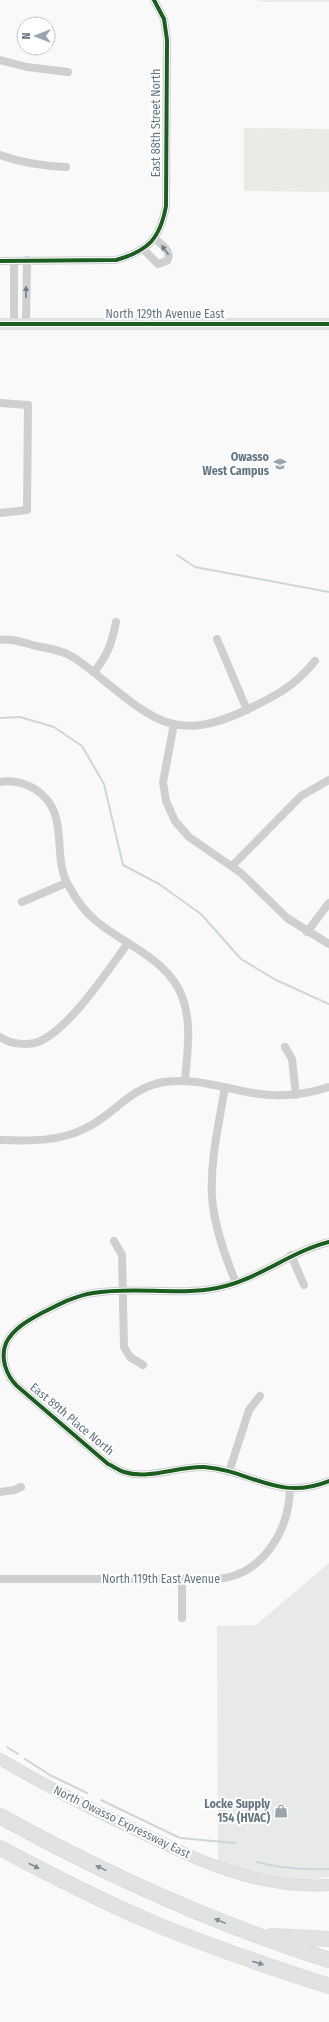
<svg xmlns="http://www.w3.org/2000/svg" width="329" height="2022" viewBox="0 0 329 2022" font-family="'Fira Sans Condensed',sans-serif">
	<rect width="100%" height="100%" fill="#f9f9f9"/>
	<polygon fill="#e8e9e9" points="329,1563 329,1877 306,1880 258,1875 218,1862 217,1626 256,1625"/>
	<g fill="#e8ebe6">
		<polygon points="255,0 329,0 329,2 267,2"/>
		<polygon points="244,128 329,129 329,192 244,191"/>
	</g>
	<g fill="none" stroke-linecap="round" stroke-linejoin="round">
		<g stroke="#ced6d9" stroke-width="2">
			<polyline points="177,555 195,567 329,592"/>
			<polyline points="0,718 20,717 54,727 82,746 104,784 123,865 159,884 201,914 241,959 276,980 329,1004"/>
			<polyline points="7,1747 18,1754"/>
			<polyline points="25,1759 50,1775 87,1793"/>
			<polyline points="101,1800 180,1838 235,1843"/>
			<path d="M 257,1862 C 281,1869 304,1870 329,1869"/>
		</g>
		<g stroke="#d5d6d7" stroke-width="12">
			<g id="secondary">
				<polyline points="0,324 329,324"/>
				<path d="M 0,1759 C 42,1784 87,1807 131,1828 C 195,1859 257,1890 329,1885"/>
			</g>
		</g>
		<g stroke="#d5d6d6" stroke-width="16">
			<g id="highway">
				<path d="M 0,1816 C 105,1874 215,1924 329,1960"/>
				<path d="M 0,1848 C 47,1873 95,1898 144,1919 C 204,1945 267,1966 329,1986"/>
				<polyline points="272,1936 329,1939"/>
			</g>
		</g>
		<g stroke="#cecfd0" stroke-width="8">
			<polyline points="0,60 27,67 68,72"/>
			<path d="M 0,155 C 22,163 42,166 66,167"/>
			<path d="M 143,249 L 158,264 L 167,261 C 173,251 161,245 155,238"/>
			<path d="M 0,261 L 116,260 C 148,251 160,239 166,206 L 167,40 L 164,19 L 154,0"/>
			<polyline points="14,261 14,324"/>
			<polyline points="26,324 27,260"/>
			<polyline points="0,403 28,405 27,510 0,513"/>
			<polyline points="217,639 247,710"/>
			<path d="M 0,640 C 11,638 25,643 36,646 C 48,648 60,650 71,656 C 82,662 92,671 102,679 C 154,721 177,742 244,711 C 274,697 294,687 315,661"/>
			<path d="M 94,672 C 107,656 112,643 116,622"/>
			<polyline points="174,724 163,782 166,801 175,821 189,837 241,873 287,918 329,944"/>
			<path d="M 0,782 C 12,780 24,783 35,789 C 73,814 49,855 70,888 C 77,901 85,912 96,921 C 125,945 170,960 183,999 C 192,1025 187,1054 185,1081"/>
			<polyline points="232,866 301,796 329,780"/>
			<polyline points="22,902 66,883"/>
			<polyline points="307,932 329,903"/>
			<path d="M 0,1037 C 10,1044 27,1046 38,1042 C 69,1030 108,970 128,943"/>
			<polyline points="285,1047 292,1059 296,1095"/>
			<path d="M 225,1087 C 219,1124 210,1159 212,1197 C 214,1226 225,1256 236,1283"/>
			<path d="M 0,1140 C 30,1141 59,1142 86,1128 C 115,1114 129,1088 164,1082 C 197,1077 228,1090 260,1094 C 283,1097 307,1094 329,1087"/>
			<polyline points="114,1241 122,1255 124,1347 130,1357 143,1365"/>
			<path d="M 329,1242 C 289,1252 256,1281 217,1288 C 177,1296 134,1286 93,1293 C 74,1296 58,1305 40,1314 C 27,1321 13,1329 6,1343 C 0,1358 6,1375 17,1386 L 108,1464 C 113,1466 118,1470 124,1472 C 149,1480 178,1466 204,1467 C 251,1470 277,1502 329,1481"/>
			<polyline points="291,1255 304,1285"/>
			<polyline points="229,1472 249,1410 260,1396"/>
			<polyline points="0,1492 14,1490 21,1487"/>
			<path d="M 0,1579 L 212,1579 C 260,1579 289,1533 290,1488"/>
			<polyline points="182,1579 182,1618"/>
		</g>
		<use href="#secondary" stroke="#e1e2e2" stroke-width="11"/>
		<use href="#highway" stroke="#e1e2e2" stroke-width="15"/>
		<g stroke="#fff" stroke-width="6">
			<g id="cycleway">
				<path d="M 0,261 L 116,260 C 148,251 160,239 166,206 L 167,40 L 164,19 L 154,0"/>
				<polyline points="0,324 329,324"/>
				<path d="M 329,1242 C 289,1252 256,1281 217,1288 C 177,1296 134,1286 93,1293 C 74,1296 58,1305 40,1314 C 27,1321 13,1329 6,1343 C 0,1358 6,1375 17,1386 L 108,1464 C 113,1466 118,1470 124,1472 C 149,1480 178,1466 204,1467 C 251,1470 277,1502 329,1481"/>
			</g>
		</g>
		<use href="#cycleway" stroke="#1b5e20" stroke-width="4"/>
	</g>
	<defs><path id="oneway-solid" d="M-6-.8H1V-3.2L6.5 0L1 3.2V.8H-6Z"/></defs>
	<g fill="#707f8b">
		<use href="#oneway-solid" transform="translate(165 250) rotate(-127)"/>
		<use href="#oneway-solid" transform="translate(26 292) rotate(-89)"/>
	</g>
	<g fill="#7e8c96">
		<use href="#oneway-solid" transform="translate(34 1866) rotate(27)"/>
		<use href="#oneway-solid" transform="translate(101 1868) rotate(-154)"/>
		<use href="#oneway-solid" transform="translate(220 1921) rotate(-158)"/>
		<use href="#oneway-solid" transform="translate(258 1963) rotate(18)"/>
	</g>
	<defs>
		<g id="school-bare" transform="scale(1.08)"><path d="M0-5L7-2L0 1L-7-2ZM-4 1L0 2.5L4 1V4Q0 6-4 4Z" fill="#99a4ac" stroke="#fff" stroke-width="2.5" paint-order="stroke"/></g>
		<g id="shop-bare" transform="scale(1.08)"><path d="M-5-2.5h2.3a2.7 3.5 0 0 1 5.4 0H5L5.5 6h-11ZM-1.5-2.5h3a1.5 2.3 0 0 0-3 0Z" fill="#99a4ac" stroke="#fff" stroke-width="2.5" paint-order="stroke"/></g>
	</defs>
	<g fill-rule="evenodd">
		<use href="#school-bare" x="280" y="464"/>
		<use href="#shop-bare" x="281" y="1811"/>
	</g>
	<g text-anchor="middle" stroke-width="4" stroke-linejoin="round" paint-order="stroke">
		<g font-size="12" fill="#657683" stroke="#fff">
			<text transform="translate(156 123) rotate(-90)" y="4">East 88th Street North</text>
			<text x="165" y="318">North 129th Avenue East</text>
			<text transform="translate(72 1419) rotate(40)" y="4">East 89th Place North</text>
			<text x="161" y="1583">North 119th East Avenue</text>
			<text transform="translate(122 1822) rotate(26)" y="4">North Owasso Expressway East</text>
		</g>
		<g font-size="12" font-weight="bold" fill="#657683" stroke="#fff" text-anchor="end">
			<text x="269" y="461">Owasso<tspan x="269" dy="14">West Campus</tspan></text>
			<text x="270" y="1808">Locke Supply<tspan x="270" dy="14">154 (HVAC)</tspan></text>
		</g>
	</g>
	<g transform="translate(36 36) rotate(270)"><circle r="19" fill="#ffffff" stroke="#c1c8cd"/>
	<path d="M0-3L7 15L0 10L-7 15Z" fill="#99a4ac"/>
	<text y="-6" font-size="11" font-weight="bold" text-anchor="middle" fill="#657683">N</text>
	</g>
</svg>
